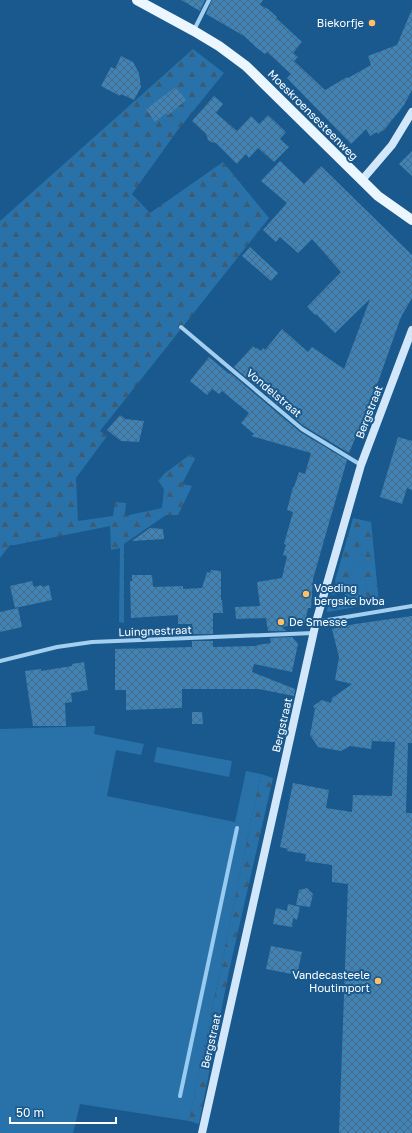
<svg xmlns="http://www.w3.org/2000/svg" width="412" height="1133" viewBox="0 0 412 1133" font-family="'Golos Text',sans-serif">
	<defs>
		<pattern id="forest-firs" width="22" height="20" patternUnits="userSpaceOnUse"><rect width="22" height="20" fill="#2872a9"/><path d="M5 1l3.5 6h-7zM16 11l3.5 6h-7z" fill="#3e5b71"/></pattern>
		<pattern id="building-cross-hatch" width="8" height="8" patternUnits="userSpaceOnUse"><rect width="8" height="8" fill="#4183b5"/><path d="M0 0l8 8M0 8l8-8" fill="none" stroke="#466a86"/></pattern>
	</defs>
	<rect width="100%" height="100%" fill="#19598d"/>
	<g fill="#2872a9">
		<polygon points="360,541 367,597 344,600 345,593"/>
		<polygon points="95,726 94,734 144,744 141,755 116,750 107,796 235,822 246,771 261,774 189,1121 80,1104 73,1133 0,1133 0,729"/>
		<polygon points="157,747 232,761 229,777 154,762"/>
	</g>
	<g fill="url(#forest-firs)">
		<polygon points="193,49 224,73 177,131 132,194 150,213 223,162 269,218 100,431 107,436 76,478 78,521 113,516 115,502 126,503 125,516 162,508 164,489 158,481 165,473 191,454 195,459 182,484 192,486 178,515 166,515 124,544 124,623 119,622 120,548 111,550 110,526 15,545 10,545 0,558 0,221"/>
		<polygon points="353,518 371,522 379,603 327,612 328,602 367,597 360,543 345,593 331,595"/>
		<polygon points="261,774 273,778 229,971 199,1124 189,1121"/>
	</g>
	<g fill="none" stroke-linecap="round" stroke-linejoin="round">
		<polyline stroke="#97cbf1" stroke-width="4" points="180,1096 237,828"/>
	</g>
	<g fill="url(#building-cross-hatch)">
		<polygon points="181,0 205,0 200,11"/>
		<polygon points="212,0 263,0 260,5 268,9 277,17 276,18 302,42 293,53 298,57 294,61 325,90 347,77 348,78 371,65 368,56 397,45 412,9 412,90 404,105 385,129 378,134 377,132 370,136 366,129 351,144 287,78 291,74 267,52 265,54 257,48 244,36 206,14"/>
		<polygon points="121,56 133,62 139,73 141,87 134,100 121,94 120,96 101,86 111,67 115,69"/>
		<polygon points="176,87 186,100 168,115 166,113 155,122 146,109"/>
		<polygon points="214,96 223,104 216,113 237,131 251,116 259,124 268,115 286,132 280,139 289,147 274,162 258,148 249,158 246,154 237,164 216,143 211,142 208,140 206,134 192,121"/>
		<polygon points="412,151 412,176 399,164"/>
		<polygon points="280,161 304,184 321,166 412,255 412,298 401,317 378,382 349,453 304,426 234,367 253,346 256,349 257,348 261,351 263,348 265,350 282,329 308,352 312,347 344,369 370,299 335,333 316,314 315,315 307,307 341,272 312,239 298,253 280,237 276,242 263,230 287,203 261,181"/>
		<polygon points="250,247 278,273 271,281 242,256"/>
		<polygon points="209,357 229,374 230,373 300,432 347,460 313,579 311,608 308,608 305,623 282,627 286,631 268,631 266,618 236,619 235,607 260,606 257,582 282,578 287,556 283,555 286,545 284,544 293,512 287,510 293,487 294,487 299,472 305,474 311,453 251,436 254,434 241,423 249,413 222,391 219,394 212,389 207,395 190,381"/>
		<polygon points="120,415 125,419 144,421 139,442 121,441 107,430"/>
		<polygon points="398,437 412,441 412,490 407,488 402,504 380,497"/>
		<polygon points="150,528 163,529 164,539 132,541"/>
		<polygon points="211,570 221,571 221,600 222,600 223,613 213,613 213,634 192,634 192,624 178,624 178,615 131,618 130,581 132,581 132,575 152,575 153,587 183,586 183,589 202,588 207,572 210,573"/>
		<polygon points="32,581 34,587 42,585 42,587 49,585 52,600 15,608 10,586"/>
		<polygon points="18,608 22,627 0,632 0,612"/>
		<polygon points="412,616 412,743 408,743 406,813 412,813 412,1133 339,1133 348,884 332,882 332,865 305,861 306,854 287,851 288,849 280,847 293,783 329,790 326,808 352,812 353,795 392,796 395,742 372,741 371,749 350,746 341,751 318,747 310,735 315,709 313,706 322,700 331,703 332,698 352,684 335,680 339,657 332,629 355,624"/>
		<polygon points="292,637 298,644 292,672 254,664 252,672 295,689 294,696 259,689 182,689 182,708 126,710 126,690 115,690 115,649 192,647 192,641 213,641 213,647 257,646 257,645 271,643 270,638"/>
		<polygon points="84,662 88,690 71,693 72,702 65,703 66,726 33,726 25,671 41,669 41,671 72,666 72,664"/>
		<polygon points="192,712 202,712 203,724 192,724"/>
		<polygon points="307,888 313,894 310,907 296,905 299,890"/>
		<polygon points="288,904 300,907 297,920 293,918 292,927 273,924 276,908 287,911"/>
		<polygon points="271,946 302,952 297,975 266,969"/>
	</g>
	<g fill="none" stroke-linecap="round" stroke-linejoin="round">
		<g stroke="#a4cfee" stroke-width="4">
			<polyline points="194,30 209,0"/>
			<polyline points="181,327 302,429 361,465"/>
			<polyline points="316,622 412,606"/>
			<polyline points="0,661 57,647 92,642 313,633"/>
		</g>
		<g stroke="#d2e8fa" stroke-width="8">
			<polyline points="362,180 392,145 412,112"/>
			<polyline points="202,1133 316,622 361,465 412,330"/>
		</g>
		<polyline stroke="#ecf6ff" stroke-width="10" points="137,0 194,31 219,46 246,66 378,196 412,220"/>
	</g>
	<g fill="#ffbf62" stroke="#19598d" stroke-width="1.5">
		<circle cx="372" cy="23" r="4"/>
		<circle cx="306" cy="594" r="4"/>
		<circle cx="281" cy="622" r="4"/>
		<circle cx="378" cy="981" r="4"/>
	</g>
	<g text-anchor="middle" stroke-width="4" stroke-linejoin="round" paint-order="stroke">
		<g font-size="11" fill="#fff" stroke="#19598d" text-anchor="end">
			<text x="364" y="27">Biekorfje</text>
			<text x="314" y="592" text-anchor="start">Voeding<tspan x="314" dy="13">bergske bvba</tspan></text>
			<text x="289" y="626" text-anchor="start">De Smesse</text>
			<text x="370" y="979">Vandecasteele<tspan x="370" dy="13">Houtimport</tspan></text>
		</g>
		<g font-size="11" fill="#fff" stroke="#19598d">
			<text transform="translate(313 115) rotate(45)" y="4">Moeskroensesteenweg</text>
			<text transform="translate(274 393) rotate(40)" y="4">Vondelstraat</text>
			<text transform="translate(369 412) rotate(-69)" y="4">Bergstraat</text>
			<text transform="translate(155 631) rotate(-2)" y="4">Luingnestraat</text>
			<text transform="translate(282 725) rotate(-77)" y="4">Bergstraat</text>
			<text transform="translate(211 1041) rotate(-77)" y="4">Bergstraat</text>
		</g>
	</g>
	<path d="M10 1117v6h106v-6" fill="none" stroke="#ffffff" stroke-width="2"/>
	<text x="16" y="1117" font-size="12" fill="#ffffff" stroke="#19598d" stroke-width="3" paint-order="stroke">50 m</text>
</svg>
